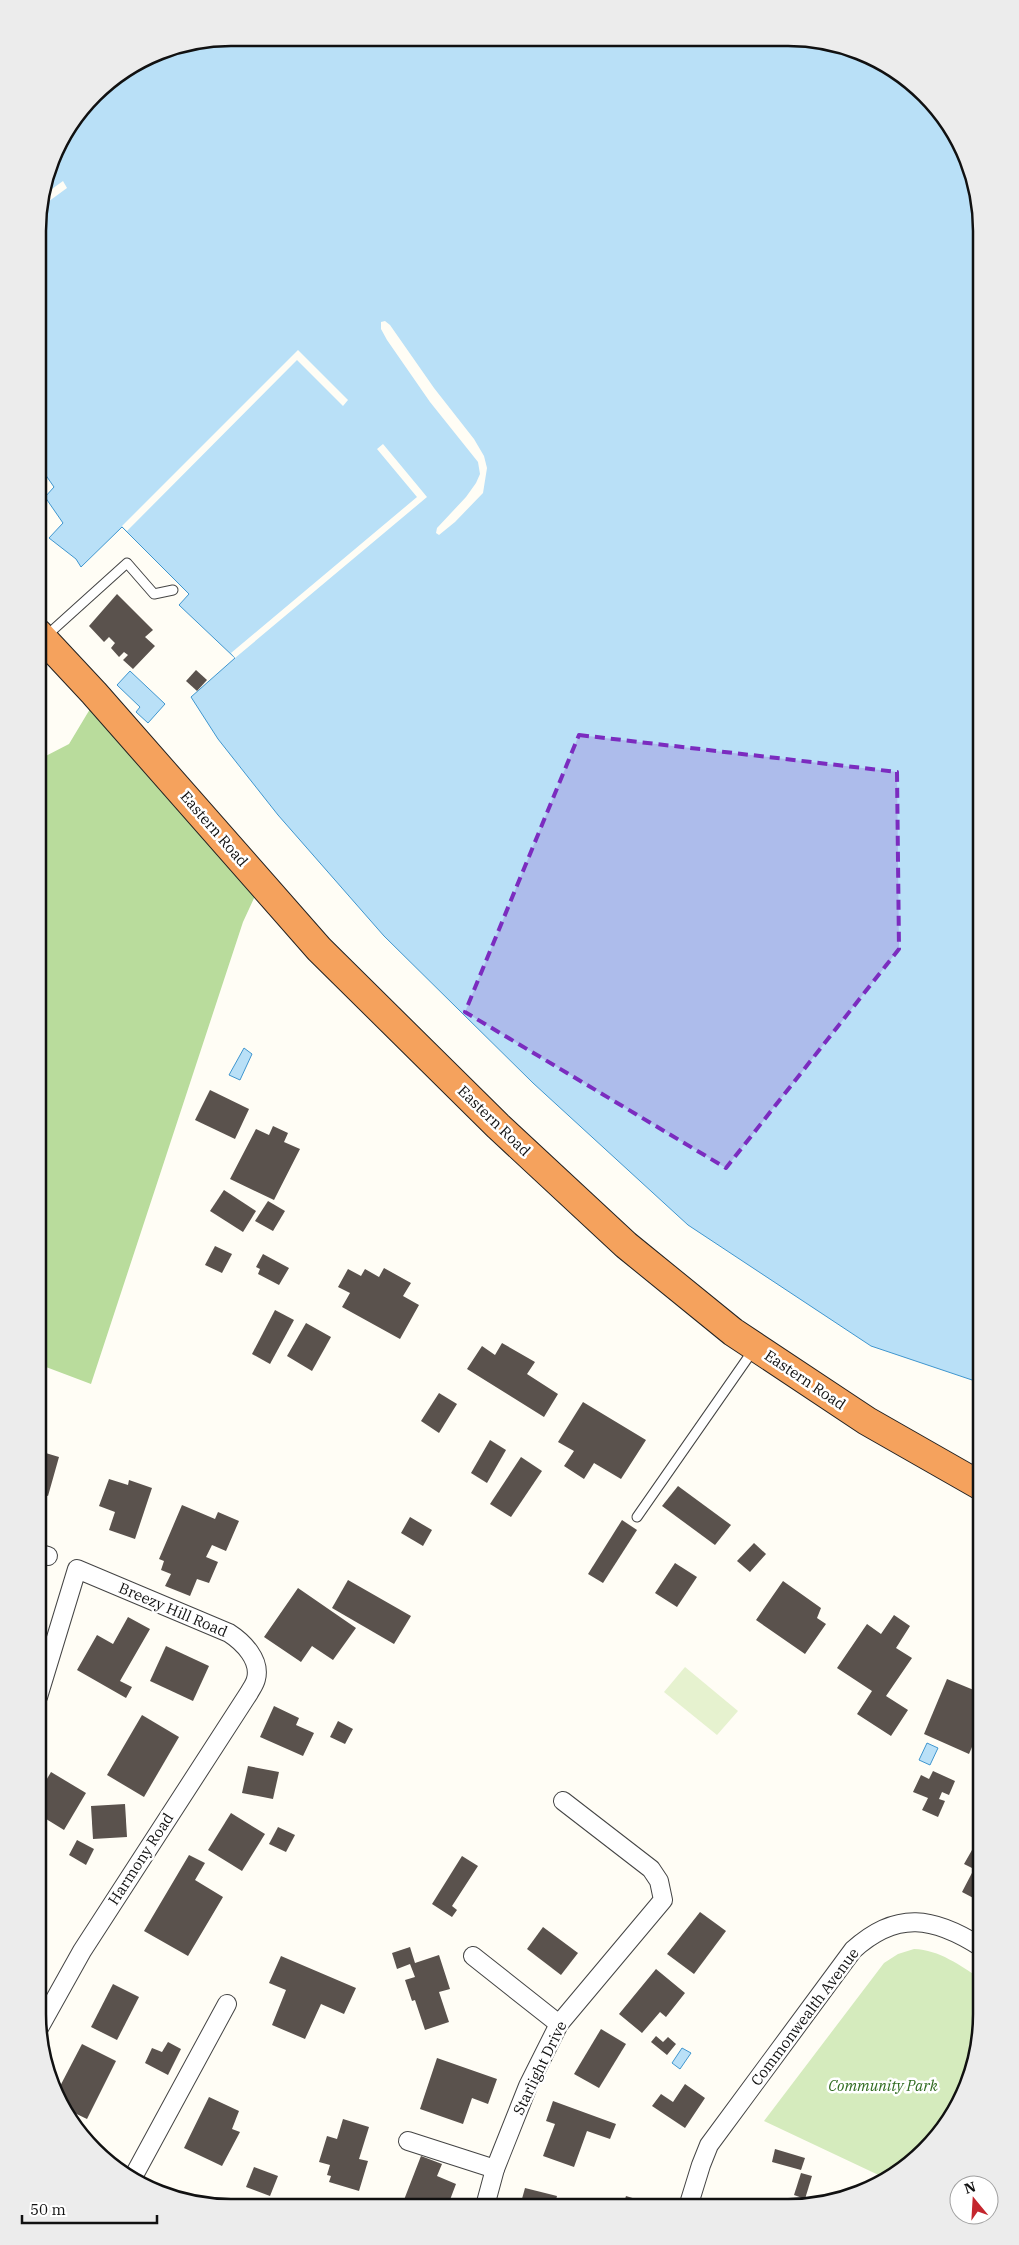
<svg xmlns="http://www.w3.org/2000/svg" width="1019" height="2245" viewBox="0 0 1019 2245" font-family="'IBM Plex Serif',serif">
	<rect width="100%" height="100%" fill="#fffdf5"/>
	<path fill="#d5ebbd" d="M 914,1949 C 940,1950 959,1965 981,1979 L 981,2026 L 967,2087 L 941,2132 L 896,2175 L 887,2179 L 764,2121 L 884,1963 L 898,1954 Z"/>
	<polygon fill="#b9dc9c" points="90,709 255,896 243,922 91,1384 38,1364 38,760 69,744"/>
	<polygon fill="#e6f2cf" points="685,1667 738,1711 717,1735 664,1692"/>
	<g fill="#b9e0f7" stroke="#3f96cf">
		<polygon points="232,38 825,41 873,57 916,86 955,134 975,181 981,232 981,1383 871,1346 688,1225 533,1083 384,936 278,815 218,739 191,697 235,658 179,605 189,594 122,527 81,567 76,559 49,538 63,523 45,497 54,487 38,464 38,219 58,145 103,86 158,52"/>
		<polygon points="130,671 165,704 148,723 136,712 140,707 117,685"/>
		<polygon points="244,1048 252,1054 240,1080 229,1075"/>
		<polygon points="927,1743 938,1748 930,1765 919,1760"/>
		<polygon points="682,2048 691,2053 680,2069 672,2063"/>
	</g>
	<g fill="#fffdf5">
		<polygon points="63,181 67,188 41,207 45,194"/>
		<polygon points="385,321 390,325 434,388 474,439 484,456 487,468 483,493 455,522 439,535 436,533 437,528 466,497 476,483 480,474 478,462 430,402 387,340 381,329 381,322"/>
		<polygon points="298,350 348,400 343,406 297,360 127,531 122,526"/>
		<polygon points="383,444 427,497 235,658 231,653 417,497 377,449"/>
	</g>
	<g fill="#5a524d">
		<polygon points="117,594 153,630 145,637 155,646 133,669 123,660 128,655 124,652 119,657 111,648 115,643 109,637 104,642 89,626"/>
		<polygon points="196,670 207,680 197,691 186,681"/>
		<polygon points="210,1090 249,1109 235,1139 195,1120"/>
		<polygon points="273,1126 288,1133 284,1142 300,1149 274,1200 230,1179 256,1129 269,1135"/>
		<polygon points="224,1190 256,1211 243,1232 210,1211"/>
		<polygon points="268,1201 285,1211 273,1231 255,1221"/>
		<polygon points="215,1246 232,1254 222,1273 205,1265"/>
		<polygon points="263,1254 289,1268 279,1285 258,1274 260,1269 256,1267"/>
		<polygon points="384,1268 411,1283 403,1296 419,1305 400,1339 342,1307 350,1293 338,1287 348,1269 361,1276 365,1269 379,1277"/>
		<polygon points="275,1310 294,1320 270,1364 252,1354"/>
		<polygon points="306,1323 331,1337 312,1371 287,1356"/>
		<polygon points="502,1343 535,1362 527,1374 558,1394 544,1417 467,1369 482,1346 495,1355"/>
		<polygon points="439,1393 457,1404 439,1433 421,1421"/>
		<polygon points="583,1402 646,1440 621,1479 594,1463 584,1479 564,1466 574,1451 558,1442"/>
		<polygon points="490,1440 506,1450 487,1483 471,1473"/>
		<polygon points="38,1441 42,1442 39,1451 59,1457 48,1496 38,1493"/>
		<polygon points="521,1457 542,1471 511,1517 490,1504"/>
		<polygon points="109,1479 128,1485 129,1480 152,1488 135,1539 109,1530 115,1512 99,1506"/>
		<polygon points="678,1486 731,1525 715,1545 662,1506"/>
		<polygon points="182,1505 215,1519 218,1512 239,1521 226,1551 212,1545 206,1557 218,1562 209,1583 197,1579 190,1596 165,1586 171,1574 161,1570 164,1561 159,1559"/>
		<polygon points="410,1517 432,1530 423,1546 401,1533"/>
		<polygon points="622,1520 637,1530 603,1583 588,1574"/>
		<polygon points="754,1543 766,1554 750,1572 737,1561"/>
		<polygon points="675,1563 697,1577 677,1607 655,1593"/>
		<polygon points="348,1580 411,1616 394,1644 332,1608"/>
		<polygon points="783,1581 821,1608 817,1618 826,1624 805,1654 756,1620"/>
		<polygon points="298,1588 356,1628 333,1660 312,1646 301,1662 264,1637"/>
		<polygon points="894,1615 910,1626 896,1648 912,1658 886,1696 908,1710 891,1736 857,1714 872,1691 837,1668 867,1624 881,1634"/>
		<polygon points="128,1617 150,1629 120,1681 132,1687 126,1698 77,1670 97,1635 113,1644"/>
		<polygon points="166,1646 209,1666 193,1701 150,1681"/>
		<polygon points="947,1679 981,1693 981,1726 969,1754 924,1734"/>
		<polygon points="274,1706 299,1718 296,1725 314,1733 303,1756 260,1737"/>
		<polygon points="142,1715 179,1737 144,1797 107,1775"/>
		<polygon points="338,1721 353,1729 345,1744 330,1737"/>
		<polygon points="248,1766 279,1772 273,1799 242,1793"/>
		<polygon points="933,1771 955,1781 949,1795 942,1792 939,1799 945,1801 938,1817 922,1810 928,1798 913,1792 921,1775 929,1779"/>
		<polygon points="51,1772 86,1793 64,1830 38,1814 38,1794"/>
		<polygon points="125,1804 127,1837 93,1839 91,1806"/>
		<polygon points="231,1813 265,1834 242,1871 208,1850"/>
		<polygon points="981,1825 981,1845 973,1841"/>
		<polygon points="278,1827 295,1835 286,1852 269,1844"/>
		<polygon points="77,1840 94,1849 86,1865 69,1855"/>
		<polygon points="972,1850 981,1854 981,1902 962,1892 974,1869 964,1864"/>
		<polygon points="189,1855 205,1863 195,1880 223,1897 188,1956 144,1931"/>
		<polygon points="462,1856 478,1866 452,1906 457,1910 452,1917 432,1904"/>
		<polygon points="38,1908 45,1911 38,1925"/>
		<polygon points="700,1912 726,1931 694,1974 667,1954"/>
		<polygon points="543,1927 578,1953 561,1975 527,1949"/>
		<polygon points="410,1947 415,1963 439,1955 450,1989 439,1992 449,2022 425,2030 415,2000 412,2001 405,1980 415,1977 410,1964 397,1969 392,1953"/>
		<polygon points="281,1956 356,1988 344,2014 321,2004 305,2039 272,2025 286,1990 269,1983"/>
		<polygon points="656,1969 685,1993 666,2017 660,2012 642,2033 619,2014"/>
		<polygon points="113,1984 139,1997 117,2040 91,2027"/>
		<polygon points="601,2029 626,2044 599,2088 574,2074"/>
		<polygon points="656,2036 663,2042 668,2037 676,2044 667,2055 651,2042"/>
		<polygon points="168,2042 181,2049 168,2075 145,2063 152,2048 162,2052"/>
		<polygon points="82,2044 116,2061 87,2119 64,2108 57,2092"/>
		<polygon points="437,2058 497,2079 488,2104 472,2098 463,2124 420,2109"/>
		<polygon points="685,2084 705,2098 685,2128 652,2106 661,2094 673,2102"/>
		<polygon points="209,2097 239,2111 232,2129 240,2132 222,2166 184,2148"/>
		<polygon points="553,2101 616,2124 610,2139 587,2131 574,2167 543,2156 555,2124 546,2121"/>
		<polygon points="343,2119 369,2127 359,2159 368,2161 359,2191 329,2182 331,2176 327,2175 330,2165 319,2162 327,2136 337,2139"/>
		<polygon points="775,2149 805,2158 801,2170 772,2162"/>
		<polygon points="421,2156 442,2164 437,2176 456,2184 448,2205 436,2203 435,2205 402,2205"/>
		<polygon points="254,2167 278,2176 270,2196 246,2187"/>
		<polygon points="801,2173 812,2176 805,2199 794,2195"/>
		<polygon points="525,2188 557,2196 555,2204 561,2206 520,2206"/>
		<polygon points="626,2196 652,2204 651,2207 623,2206"/>
	</g>
	<g fill="none" stroke-linecap="round" stroke-linejoin="round">
		<g stroke="#444" stroke-width="11">
			<g id="lane">
				<polyline points="45,637 127,563 154,594 173,590"/>
				<polyline points="637,1517 754,1349"/>
			</g>
		</g>
		<g stroke="#444" stroke-width="20">
			<g id="street">
				<polyline points="38,1553 48,1556"/>
				<path d="M 38,1697 L 77,1569 L 229,1633 C 243,1642 261,1660 256,1679 C 255,1684 251,1689 249,1693 L 82,1951 L 39,2028"/>
				<polyline points="473,1956 559,2024"/>
				<polyline points="408,2141 495,2169"/>
				<polyline points="132,2179 227,2004"/>
				<polyline points="485,2206 495,2169 528,2086 559,2024 663,1900 659,1881 651,1869 563,1801"/>
				<path d="M 688,2207 L 701,2165 L 709,2145 L 853,1950 C 897,1910 934,1917 981,1947"/>
			</g>
		</g>
		<g stroke="#222" stroke-width="30">
			<polyline id="highway" points="38,633 94,693 319,949 498,1126 626,1245 733,1332 867,1421 981,1486"/>
		</g>
		<use href="#lane" stroke="#fff" stroke-width="9"/>
		<use href="#street" stroke="#fff" stroke-width="18"/>
		<use href="#highway" stroke="#f5a25d" stroke-width="28"/>
	</g>
	<path fill="#7b2cbf" fill-opacity="0.2" stroke="#7b2cbf" stroke-width="4" stroke-dasharray="10 6" stroke-linejoin="round" d="M 579,735 L 897,772 L 899,949 L 726,1168 L 465,1012 Z"/>
	<g text-anchor="middle" stroke-width="5" stroke-linejoin="round" paint-order="stroke">
		<g font-size="15" fill="#111" stroke="#fff">
			<text transform="translate(214 829) rotate(49)" y="5">Eastern Road</text>
			<text transform="translate(494 1121) rotate(44)" y="5">Eastern Road</text>
			<text transform="translate(805 1380) rotate(34)" y="5">Eastern Road</text>
			<text transform="translate(173 1610) rotate(23)" y="5">Breezy Hill Road</text>
			<text transform="translate(141 1859) rotate(-57)" y="5">Harmony Road</text>
			<text transform="translate(805 2017) rotate(-53)" y="5">Commonwealth Avenue</text>
			<text transform="translate(540 2068) rotate(-64)" y="5">Starlight Drive</text>
		</g>
		<g font-size="15" font-style="italic" fill="#2f6b1f" stroke="#fff">
			<text x="883" y="2091">Community Park</text>
		</g>
	</g>
	<path d="M0 0H1019V2245H0ZM231 46H788A185 185 0 0 1 973 231V2014A185 185 0 0 1 788 2199H231A185 185 0 0 1 46 2014V231A185 185 0 0 1 231 46Z" fill="#ececec" fill-rule="evenodd"/>
	<path fill="none" stroke="#111" stroke-width="2.5" d="M231 46H788A185 185 0 0 1 973 231V2014A185 185 0 0 1 788 2199H231A185 185 0 0 1 46 2014V231A185 185 0 0 1 231 46Z"/>
	<g transform="translate(974 2200) rotate(342)"><circle r="24" fill="#ffffff" stroke="#a0a0a0"/>
	<path d="M0-4L9 19L0 12L-9 19Z" fill="#c4262e"/>
	<text y="-8" font-size="14" font-weight="bold" text-anchor="middle" fill="#111111">N</text>
	</g>
	<path d="M22 2215v8h135v-8" fill="none" stroke="#111111" stroke-width="2.5"/>
	<text x="30" y="2215" font-size="15" fill="#111111" stroke="#ffffff" stroke-width="4" paint-order="stroke">50 m</text>
</svg>
